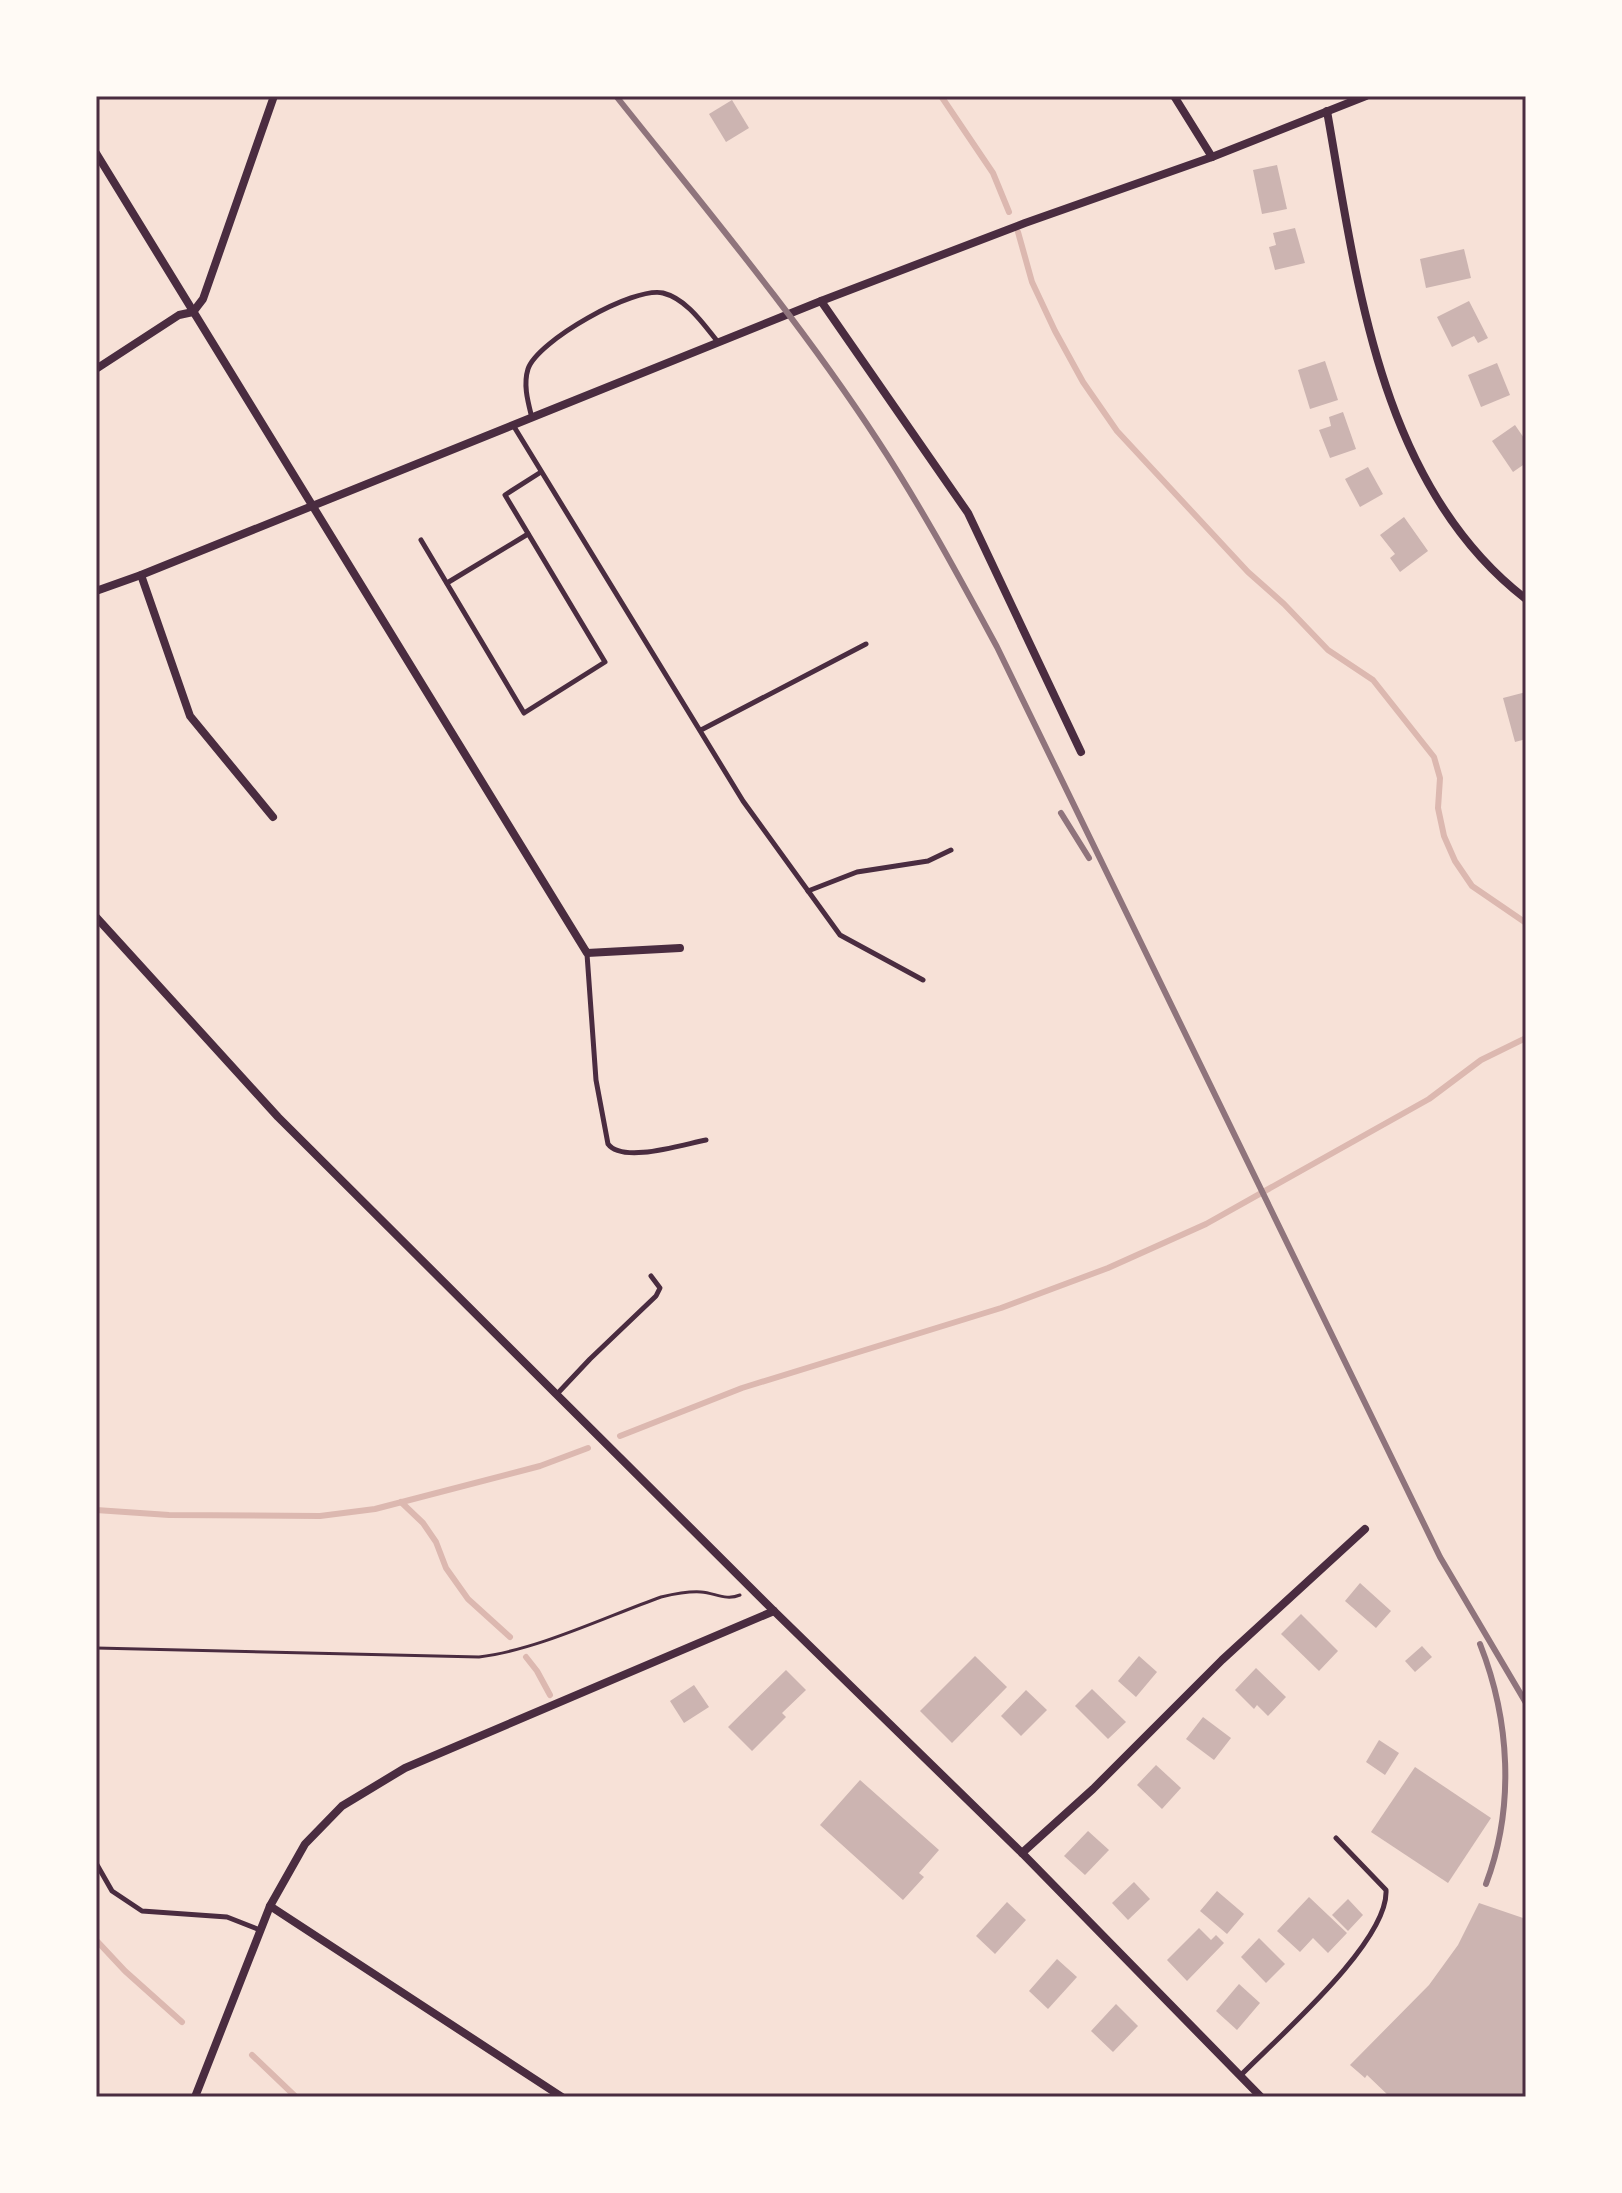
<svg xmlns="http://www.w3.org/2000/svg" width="1622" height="2193" viewBox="0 0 1622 2193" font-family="'DejaVu Sans',sans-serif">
	<rect width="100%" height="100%" fill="#f7e1d7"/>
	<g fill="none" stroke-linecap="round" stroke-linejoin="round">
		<g stroke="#dcb8b0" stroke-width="6">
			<polyline points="941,96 993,173 1009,212"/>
			<polyline points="1018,232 1032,282 1055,331 1083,382 1117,431 1248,572 1284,604 1328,650 1373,680 1434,757 1440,778 1438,808 1444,836 1455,861 1472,886 1526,923"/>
			<polyline points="620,1436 742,1388 1001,1308 1108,1268 1206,1224 1429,1099 1481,1060 1526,1038"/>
			<polyline points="401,1502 423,1523 436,1542 446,1568 468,1599 510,1637"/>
			<polyline points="96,1510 169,1515 320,1516 375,1509 540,1466 588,1448"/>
			<polyline points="526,1657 537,1671 550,1695"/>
			<polyline points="96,1940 125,1971 182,2022"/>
			<polyline points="252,2055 296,2097"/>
		</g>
	</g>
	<g fill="#ccb4b1">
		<polygon points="732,100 749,128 726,142 709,114"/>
		<polygon points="1277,165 1287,209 1262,214 1253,170"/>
		<polygon points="1295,228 1305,263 1275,270 1269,247 1276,245 1273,233"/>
		<polygon points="1464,249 1471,278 1426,288 1420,259"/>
		<polygon points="1469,301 1488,338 1478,343 1474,336 1452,347 1437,317"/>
		<polygon points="1325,361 1338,400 1310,409 1298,370"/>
		<polygon points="1497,363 1510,395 1481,407 1468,375"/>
		<polygon points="1343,412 1356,449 1330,458 1319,430 1331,426 1329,417"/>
		<polygon points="1515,425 1526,441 1526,463 1513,472 1492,441"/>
		<polygon points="1368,467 1383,494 1360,507 1345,479"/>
		<polygon points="1404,517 1428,551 1400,572 1390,558 1395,554 1380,535"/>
		<polygon points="1526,692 1526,739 1515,742 1503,698"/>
		<polygon points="1360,1583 1391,1611 1376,1628 1345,1601"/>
		<polygon points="1301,1614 1338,1651 1319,1671 1281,1634"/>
		<polygon points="1422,1646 1432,1657 1415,1672 1405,1661"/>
		<polygon points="975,1656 1007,1687 952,1743 920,1711"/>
		<polygon points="1139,1656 1157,1672 1136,1697 1118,1681"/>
		<polygon points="1256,1668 1286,1697 1268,1716 1257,1705 1254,1709 1235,1690"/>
		<polygon points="786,1670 806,1690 782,1713 786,1717 752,1751 728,1727"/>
		<polygon points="694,1685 709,1707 684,1723 670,1701"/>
		<polygon points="1092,1689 1126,1722 1108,1739 1075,1706"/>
		<polygon points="1026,1690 1047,1710 1021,1736 1001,1716"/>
		<polygon points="1203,1717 1231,1738 1214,1760 1186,1739"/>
		<polygon points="1379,1740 1399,1753 1385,1775 1366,1762"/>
		<polygon points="1156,1765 1181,1788 1162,1809 1137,1785"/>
		<polygon points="1415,1767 1491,1818 1448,1883 1371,1832"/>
		<polygon points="860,1780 939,1850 919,1873 924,1877 903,1900 820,1825"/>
		<polygon points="1088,1831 1109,1850 1085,1875 1064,1856"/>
		<polygon points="1134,1882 1150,1899 1128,1920 1112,1903"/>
		<polygon points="1217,1891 1244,1914 1227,1934 1200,1911"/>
		<polygon points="1309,1897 1347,1933 1328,1953 1313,1938 1300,1952 1277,1931"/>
		<polygon points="1348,1899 1363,1915 1348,1931 1332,1915"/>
		<polygon points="1007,1902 1026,1920 995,1954 976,1936"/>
		<polygon points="1479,1903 1526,1919 1526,2097 1390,2097 1367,2075 1365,2078 1350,2065 1429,1985 1458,1945"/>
		<polygon points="1199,1928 1211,1940 1216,1935 1224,1943 1187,1981 1167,1960"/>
		<polygon points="1259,1938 1285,1964 1266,1983 1241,1957"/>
		<polygon points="1057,1959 1077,1977 1048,2009 1029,1991"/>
		<polygon points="1239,1984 1260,2003 1237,2030 1216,2011"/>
		<polygon points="1116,2004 1138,2026 1113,2052 1091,2031"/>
	</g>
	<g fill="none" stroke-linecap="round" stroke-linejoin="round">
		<path stroke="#4a2c40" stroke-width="3" d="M 96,1648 L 479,1657 C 537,1650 605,1617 661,1597 C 674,1594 687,1591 701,1592 C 715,1593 726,1601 740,1595"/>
		<g stroke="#4a2c40" stroke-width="5">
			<path d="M 532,418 C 528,402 523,385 528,369 C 537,341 634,286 663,293 C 687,299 704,325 718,342"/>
			<polyline points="513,425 743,801 840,935 923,980"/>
			<polyline points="421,540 524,713 605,662 505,495 541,472"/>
			<polyline points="447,583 528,534"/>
			<polyline points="701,730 866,644"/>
			<polyline points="808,891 857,872 928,861 951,850"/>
			<path d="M 587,954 L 596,1080 L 608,1144 C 623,1164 684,1144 706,1140"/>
			<polyline points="557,1394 590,1359 656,1296 660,1288 651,1276"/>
			<polyline points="96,1863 112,1891 142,1911 227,1917 260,1930"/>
			<path d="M 1240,2076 C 1277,2038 1389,1942 1386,1890 L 1336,1838"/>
		</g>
		<g stroke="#4a2c40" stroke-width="8">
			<polyline points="1174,96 1212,157"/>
			<path d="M 1327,111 C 1357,280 1379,486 1526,599"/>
			<polyline points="96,153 587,953 680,948"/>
			<polyline points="821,301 968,513 1081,752"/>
			<polyline points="96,369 179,315 193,312 203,299 274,96"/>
			<polyline points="141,575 190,716 273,817"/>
			<polyline points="96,591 141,575 821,301 1025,223 1212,157 1366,96"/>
			<polyline points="96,917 278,1117 774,1611 1022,1853 1261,2097"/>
			<polyline points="1022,1853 1093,1789 1222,1660 1365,1529"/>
			<polyline points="270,1906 562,2097"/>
			<polyline points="195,2097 270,1906 305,1844 342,1806 405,1768 774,1611"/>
		</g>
		<g stroke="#8f747c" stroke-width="6">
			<path d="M 616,96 C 706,209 799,320 878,441 C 922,508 959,577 997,647 L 1440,1557 L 1526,1703"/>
			<polyline points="1061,813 1089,858"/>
			<path d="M 1480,1644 C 1510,1720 1515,1807 1486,1884"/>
		</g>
	</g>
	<rect width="1622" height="2193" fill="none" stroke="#fffaf5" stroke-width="196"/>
	<rect x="98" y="98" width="1426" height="1997" fill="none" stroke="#4a2c40" stroke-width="3"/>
</svg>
